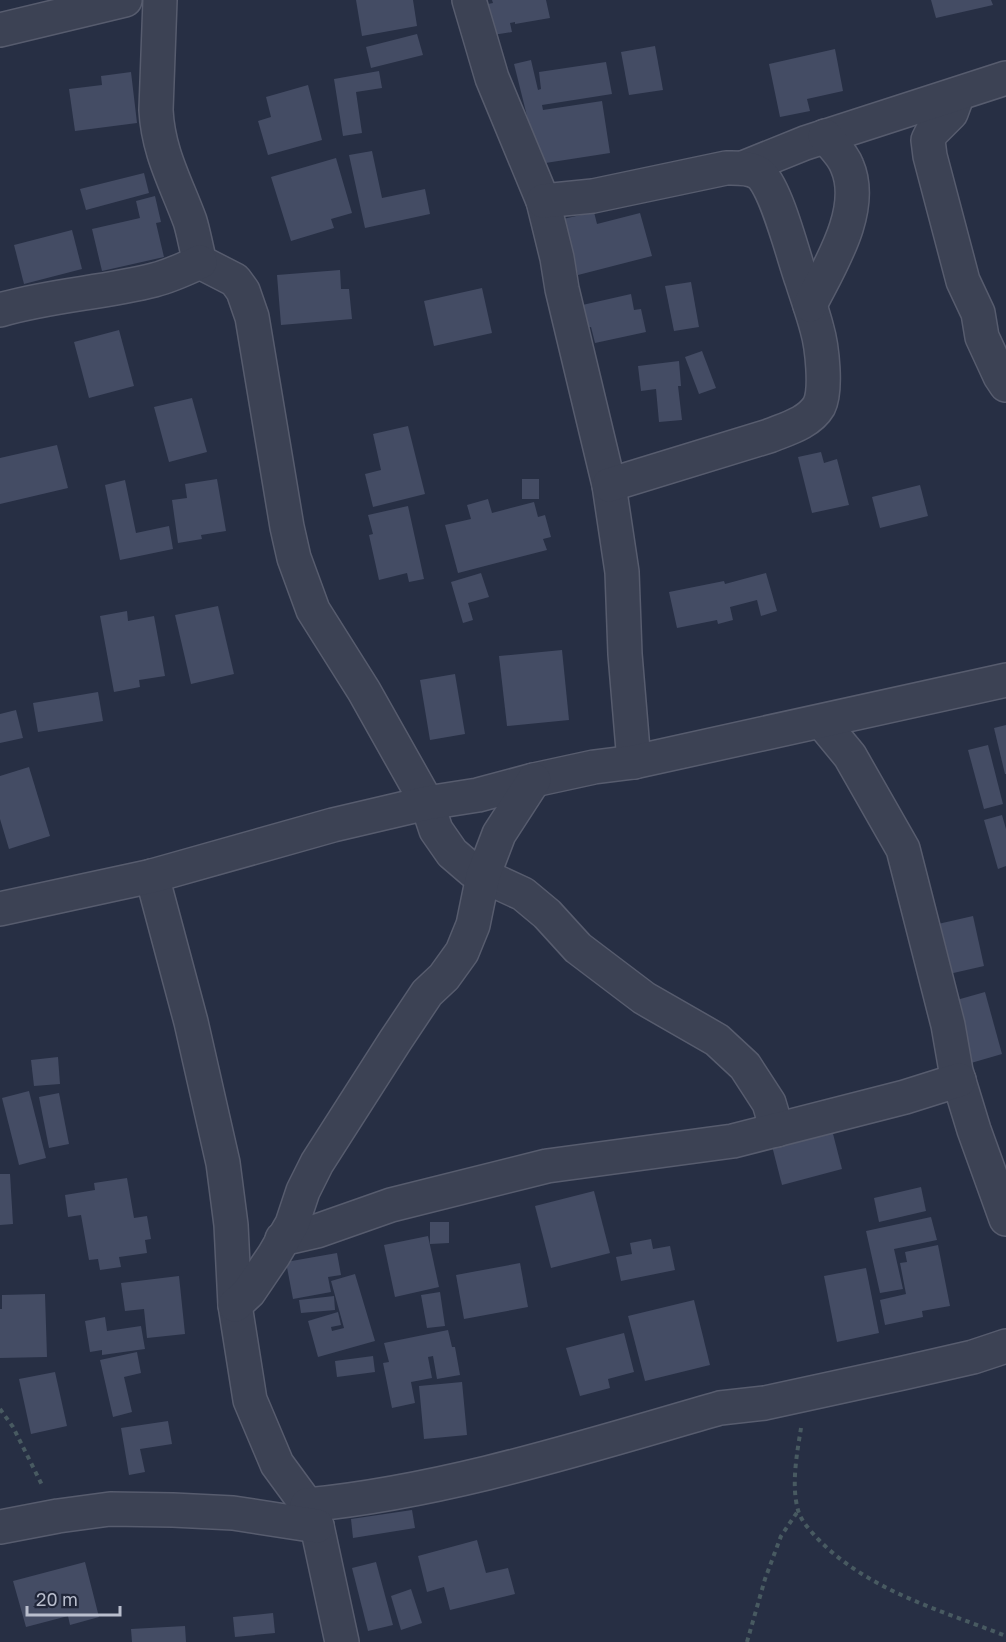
<svg xmlns="http://www.w3.org/2000/svg" width="1006" height="1642" viewBox="0 0 1006 1642" font-family="'Golos Text',sans-serif">
	<rect width="100%" height="100%" fill="#272f44"/>
	<g fill="#444c64">
		<polygon points="356,0 413,0 417,26 362,36"/>
		<polygon points="492,0 546,0 550,18 515,24 515,22 510,23 512,32 493,35 488,4 493,3"/>
		<polygon points="931,0 991,0 993,5 936,18"/>
		<polygon points="417,34 423,55 371,68 366,47"/>
		<polygon points="655,46 663,90 629,95 621,52"/>
		<polygon points="835,49 843,91 807,99 810,111 780,117 769,64"/>
		<polygon points="531,60 538,90 541,89 539,72 606,62 612,94 542,105 543,110 602,101 610,153 539,164 514,64"/>
		<polygon points="379,71 382,88 356,92 362,133 343,136 334,79"/>
		<polygon points="131,72 137,123 75,131 69,89 102,85 101,76"/>
		<polygon points="308,85 322,140 268,155 258,121 271,117 266,97"/>
		<polygon points="372,151 382,198 425,189 430,214 365,228 349,155"/>
		<polygon points="336,158 352,213 331,219 334,228 291,241 271,177"/>
		<polygon points="144,173 149,193 86,210 80,189"/>
		<polygon points="155,196 161,222 156,223 164,257 102,271 92,229 140,218 136,201"/>
		<polygon points="594,212 597,224 640,213 652,256 578,275 563,219"/>
		<polygon points="72,230 82,269 24,284 14,245"/>
		<polygon points="340,270 341,289 349,289 352,319 281,325 277,275"/>
		<polygon points="691,282 699,327 674,331 665,286"/>
		<polygon points="482,288 492,333 434,346 424,301"/>
		<polygon points="631,294 634,310 641,309 646,332 595,343 591,327 583,328 578,306"/>
		<polygon points="119,330 134,386 89,398 74,342"/>
		<polygon points="702,351 716,388 699,394 685,357"/>
		<polygon points="679,361 681,386 678,386 682,420 659,422 656,389 641,391 638,366"/>
		<polygon points="192,398 207,452 169,462 154,407"/>
		<polygon points="408,426 425,494 373,507 365,474 381,470 373,434"/>
		<polygon points="57,445 68,488 0,504 0,458"/>
		<polygon points="821,452 824,463 837,459 849,505 812,513 798,457"/>
		<polygon points="217,479 226,531 201,535 202,539 178,543 172,500 187,498 185,484"/>
		<rect x="522" y="479" width="17" height="20"/>
		<polygon points="125,480 136,533 169,526 173,549 120,560 105,485"/>
		<polygon points="920,485 928,516 880,528 872,497"/>
		<polygon points="488,499 492,513 534,502 538,517 545,515 551,537 543,539 547,550 458,573 445,525 471,519 467,505"/>
		<polygon points="408,506 424,579 409,582 407,573 379,580 369,535 373,534 368,515"/>
		<polygon points="481,573 489,597 468,603 473,620 463,623 451,582"/>
		<polygon points="766,573 777,611 761,616 757,600 730,607 733,620 718,624 717,620 677,628 669,592 724,581 725,584"/>
		<polygon points="218,606 234,674 191,684 175,615"/>
		<polygon points="127,611 128,621 154,616 165,676 139,680 140,687 114,692 100,616"/>
		<polygon points="562,650 569,720 507,726 499,656"/>
		<polygon points="455,674 465,734 430,740 420,680"/>
		<polygon points="98,692 103,721 38,732 33,703"/>
		<polygon points="16,710 23,738 0,743 0,714"/>
		<polygon points="1006,725 1006,774 1005,774 994,728"/>
		<polygon points="988,745 1003,804 984,809 968,750"/>
		<polygon points="29,767 50,836 9,849 0,819 0,776"/>
		<polygon points="1002,815 1006,829 1006,866 998,869 984,820"/>
		<polygon points="973,916 984,966 949,974 938,924"/>
		<polygon points="985,992 1002,1054 971,1063 953,1001"/>
		<polygon points="58,1057 60,1084 34,1086 31,1060"/>
		<polygon points="29,1091 46,1158 19,1165 2,1098"/>
		<polygon points="59,1093 69,1144 49,1148 39,1097"/>
		<polygon points="832,1130 842,1169 782,1185 772,1146"/>
		<polygon points="0,1174 10,1174 13,1224 0,1225"/>
		<polygon points="127,1178 134,1218 147,1216 151,1239 145,1240 147,1253 119,1257 121,1267 100,1270 98,1259 89,1260 81,1215 68,1217 65,1195 95,1190 94,1183"/>
		<polygon points="921,1187 926,1211 879,1222 874,1198"/>
		<polygon points="594,1191 610,1253 551,1268 535,1206"/>
		<polygon points="931,1217 937,1240 894,1249 903,1289 880,1293 866,1231"/>
		<polygon points="430,1222 449,1222 449,1243 430,1244"/>
		<polygon points="428,1236 439,1287 395,1297 384,1245"/>
		<polygon points="651,1239 653,1249 670,1246 675,1270 621,1281 616,1257 632,1254 630,1243"/>
		<polygon points="938,1245 950,1306 922,1311 923,1317 885,1325 880,1300 906,1294 900,1263 907,1262 905,1252"/>
		<polygon points="337,1253 341,1275 328,1277 331,1292 293,1299 286,1262"/>
		<polygon points="520,1263 528,1307 464,1319 456,1275"/>
		<polygon points="866,1268 879,1333 837,1342 824,1276"/>
		<polygon points="355,1274 375,1341 318,1357 308,1321 338,1312 341,1325 331,1327 332,1331 344,1328 331,1281"/>
		<polygon points="179,1276 185,1334 147,1338 144,1309 125,1311 121,1283"/>
		<polygon points="440,1292 445,1326 427,1328 421,1295"/>
		<polygon points="45,1294 47,1357 0,1358 0,1309 2,1309 2,1295"/>
		<polygon points="334,1296 335,1310 301,1313 299,1300"/>
		<polygon points="694,1300 710,1365 645,1381 628,1316"/>
		<polygon points="105,1317 107,1331 141,1326 145,1349 102,1355 102,1350 90,1352 85,1321"/>
		<polygon points="448,1330 452,1347 455,1347 460,1375 437,1379 433,1356 428,1357 432,1378 411,1382 415,1403 392,1408 383,1363 389,1362 384,1343"/>
		<polygon points="624,1333 634,1372 608,1379 610,1388 580,1396 566,1348"/>
		<polygon points="137,1352 141,1373 124,1377 132,1412 113,1417 100,1360"/>
		<polygon points="373,1356 375,1372 337,1377 335,1361"/>
		<polygon points="55,1372 67,1426 31,1434 19,1379"/>
		<polygon points="462,1382 467,1435 424,1439 419,1386"/>
		<polygon points="168,1421 172,1444 140,1449 145,1472 129,1475 121,1428"/>
		<polygon points="412,1510 415,1528 353,1538 351,1519"/>
		<polygon points="477,1540 486,1573 508,1568 515,1594 450,1610 444,1587 427,1592 418,1556"/>
		<polygon points="85,1562 99,1617 70,1625 68,1616 26,1627 13,1581"/>
		<polygon points="376,1562 393,1625 368,1631 352,1568"/>
		<polygon points="411,1589 422,1623 401,1630 391,1596"/>
		<polygon points="273,1613 275,1633 235,1637 233,1617"/>
		<polygon points="185,1626 186,1642 132,1642 131,1629"/>
	</g>
	<g fill="none" stroke-linecap="round" stroke-linejoin="round">
		<g stroke="#575c6e" stroke-width="36">
			<g id="minor">
				<path d="M 160,0 L 156,110 C 158,152 176,183 190,221 C 194,234 196,248 200,262 L 235,280 L 243,291 L 252,317 L 287,527 L 294,558 L 313,610 L 364,691 L 427,803 L 436,830 L 452,853 L 473,871 L 523,894 L 547,914 L 578,948 L 644,998 L 717,1040 L 745,1066 L 769,1103 L 777,1130"/>
				<polyline points="469,0 492,78 543,201 557,258 562,289 609,485 622,572 625,654 634,762"/>
				<polyline points="0,30 125,0"/>
				<polyline points="958,94 951,113 932,132 928,140 930,156 963,281 978,313 982,337 1000,376 1006,385"/>
				<polyline points="743,168 805,143 1006,78"/>
				<path d="M 543,201 L 593,196 L 726,168 C 737,168 752,167 761,175 C 778,193 793,256 802,281 C 807,297 813,313 817,329 C 822,346 827,390 819,406 C 809,423 786,429 769,436 L 609,485"/>
				<path d="M 810,305 C 829,267 866,210 847,166 C 843,155 833,146 825,136"/>
				<path d="M 0,310 C 50,295 103,293 154,280 C 170,276 185,269 200,262"/>
				<polyline points="822,722 850,756 903,849 948,1025 956,1071 974,1130 1006,1219"/>
				<polyline points="152,876 191,1022 223,1163 231,1225 235,1305 250,1400 277,1464 307,1505 317,1526 342,1642"/>
				<polyline points="0,909 152,876 333,825 427,803 478,795 534,780 594,767 634,762 1006,680"/>
				<polyline points="282,1239 317,1231 391,1205 547,1166 733,1141 905,1097 959,1080"/>
				<polyline points="235,1305 249,1292 274,1255 292,1224 303,1191 317,1163 395,1041 427,993 444,977 462,952 473,925 483,876 499,834 534,780"/>
				<path d="M 307,1505 C 448,1491 584,1447 720,1408 L 765,1403 L 903,1373 L 973,1357 L 1006,1346"/>
				<polyline points="0,1527 58,1516 110,1509 173,1510 233,1513 317,1526"/>
			</g>
		</g>
		<g stroke="#485a61" stroke-width="4" stroke-dasharray="4.5 4.5" stroke-linecap="butt">
			<polyline points="0,1409 13,1427 43,1487"/>
			<path d="M 801,1428 C 797,1453 791,1485 798,1510 C 801,1521 809,1529 816,1537 C 866,1590 940,1610 1006,1636"/>
			<polyline points="747,1642 765,1579 781,1536 798,1511"/>
		</g>
		<use href="#minor" stroke="#3c4254" stroke-width="33"/>
	</g>
	<path d="M27 1606v9h93v-9" fill="none" stroke="#b9becd" stroke-width="3"/>
	<text x="36" y="1606" font-size="18" fill="#b9becd" stroke="#202639" stroke-width="4.5" paint-order="stroke">20 m</text>
</svg>
